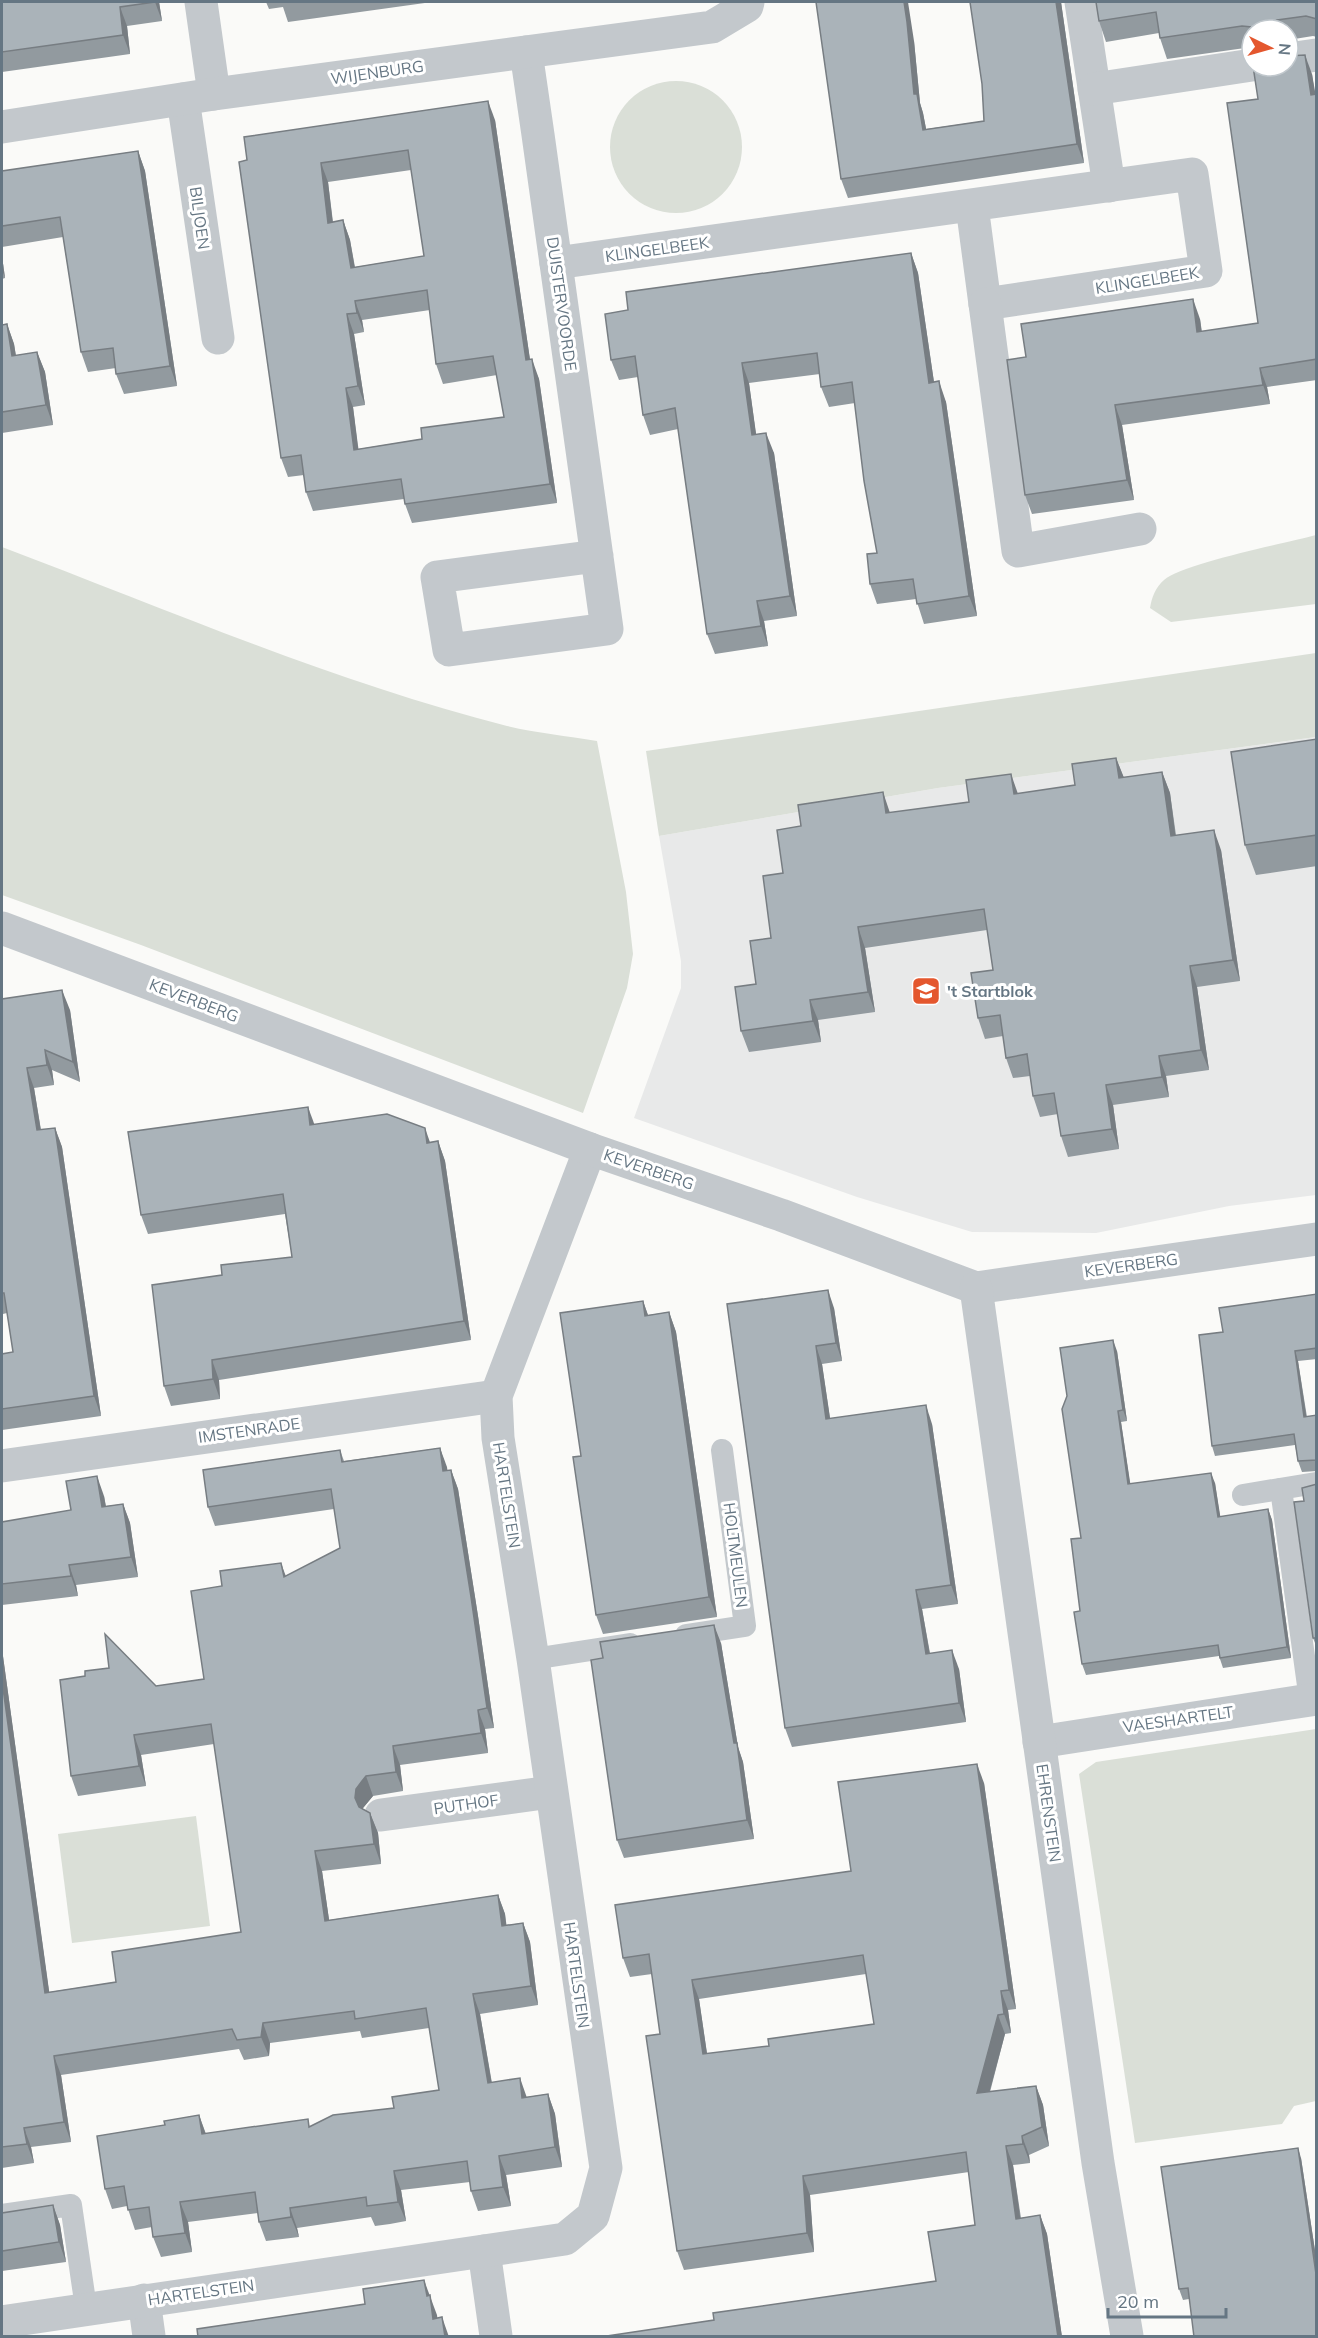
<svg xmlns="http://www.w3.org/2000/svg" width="1318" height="2338" viewBox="0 0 1318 2338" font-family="Mulish,sans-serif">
	<rect width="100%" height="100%" fill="#fafaf8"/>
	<polygon fill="#e8e9e9" points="1316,737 1316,1195 1229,1206 1096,1233 972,1232 857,1197 634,1118 681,988 681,961 659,836 938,788"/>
	<g fill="#dadfd7">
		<circle cx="676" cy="147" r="66"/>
		<path d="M 1316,535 L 1316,604 L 1171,622 L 1150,608 C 1152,597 1155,588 1164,580 C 1184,563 1286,543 1316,535 Z"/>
		<path d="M 2,547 C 166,609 337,683 507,726 C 536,733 567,736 597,741 L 626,892 L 633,954 L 627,988 L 583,1113 L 141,945 L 2,895 Z"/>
		<polygon points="1316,653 1316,737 938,788 659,836 646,751"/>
		<polygon points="1316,1729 1316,2101 1294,2106 1282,2124 1135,2143 1079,1774 1096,1762"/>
		<polygon points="196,1816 210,1926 72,1943 58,1834"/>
	</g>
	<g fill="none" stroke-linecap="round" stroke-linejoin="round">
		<g stroke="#c3c8cc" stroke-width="22">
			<polyline points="1281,1489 1310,1700"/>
			<polyline points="1243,1495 1316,1483"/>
			<polyline points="686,1635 745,1626 722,1450"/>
			<polyline points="533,1659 630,1644"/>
			<polyline points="2,2215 71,2205 86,2308"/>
		</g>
		<g stroke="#c3c8cc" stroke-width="33">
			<polyline points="1081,2 1109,186"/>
			<polyline points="1288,59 1316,55"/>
			<polyline points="1094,89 1252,65"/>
		</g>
		<g stroke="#c3c8cc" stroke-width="33">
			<polyline points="201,2 214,94"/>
			<path d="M 526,52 C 554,244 581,436 607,629 L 449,650 L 437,577 L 597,556"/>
			<polyline points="183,99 218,338"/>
			<polyline points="2,127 214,94 712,27 747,6 748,2"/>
			<polyline points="556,263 1192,174 1206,271 985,304 972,206"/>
			<polyline points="985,304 1018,551 1140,529"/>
			<polyline points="2,1466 496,1396"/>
			<polyline points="1039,1742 1316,1699"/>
			<polyline points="381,1815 551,1792"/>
			<polyline points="484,2251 496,2336"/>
			<polyline points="144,2300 149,2336"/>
			<polyline points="2,2322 565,2239 593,2216 606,2168 533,1659 498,1438 496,1396 590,1149"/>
		</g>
		<g stroke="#c3c8cc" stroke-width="33">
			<polyline points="2,928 590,1149 781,1215 976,1288 1316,1239"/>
			<polyline points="976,1288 1098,2163 1127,2336"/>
		</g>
	</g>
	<g fill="#929a9f" fill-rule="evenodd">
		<polygon points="2,2 159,2 162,21 127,26 130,54 2,72"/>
		<polygon points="266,2 432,2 288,22 283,7 269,9"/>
		<polygon points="1061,2 1084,163 848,198 841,179 914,41 920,103 923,113 926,129 984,121 982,84"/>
		<polygon points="1096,2 1317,2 1317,37 1313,36 1288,40 1288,30 1252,30 1252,47 1167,59 1160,38 1159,33 1106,42 1099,21"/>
		<polygon points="1312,74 1315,95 1317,94 1317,380 1267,387 1270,404 1122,425 1134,500 1032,514 1025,495 1026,357 1200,319 1202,332 1258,323 1258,99"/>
		<path d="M 495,120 L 530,360 L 539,379 L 557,503 L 412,523 L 405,504 L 404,499 L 313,511 L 306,492 L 304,475 L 288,477 L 281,458 L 247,160 ZM 411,170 L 424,256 L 355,267 L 350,240 L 343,220 L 333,222 L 328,182 ZM 430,310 L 436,364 L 443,384 L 497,375 L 504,417 L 422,439 L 358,449 L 353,407 L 365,405 L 354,334 L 364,332 L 362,320 Z"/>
		<polygon points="138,151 145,171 177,386 124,394 116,374 116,368 88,372 81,352 63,237 2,247 2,171"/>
		<polygon points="911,253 918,273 934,382 946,402 977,616 924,624 916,599 877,604 870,584 877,553 855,403 829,407 821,387 820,374 749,383 756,435 774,453 797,616 764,621 768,646 715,654 707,634 678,429 650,435 643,415 638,377 619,380 611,360 628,310"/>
		<polygon points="2,256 5,278 2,279"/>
		<polygon points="7,324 14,344 16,356 37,352 45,372 53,425 2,433 2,325"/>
		<polygon points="1317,739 1317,866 1256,875 1245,845"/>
		<polygon points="1116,758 1124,778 1162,772 1170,793 1176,835 1221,850 1240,981 1197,987 1209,1070 1166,1076 1169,1097 1113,1105 1119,1149 1068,1157 1061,1136 1058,1114 1040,1117 1033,1096 1030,1076 1013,1078 1006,1058 1003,1036 985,1039 978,1018 993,970 987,930 865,948 875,1012 818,1020 821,1042 749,1052 741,1031 771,938 783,873 890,813 969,802 1075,785"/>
		<polygon points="2,999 70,1010 80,1082 52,1070 54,1085 34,1088 41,1130 55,1128 62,1147 101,1416 2,1430 2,1354 13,1352 7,1313 3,1314 2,1310"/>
		<polygon points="314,1124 430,1142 438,1141 445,1161 471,1340 219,1380 220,1399 171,1406 164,1386 222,1275 292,1257 285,1214 148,1234 141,1215"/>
		<polygon points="1317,1294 1317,1359 1298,1361 1307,1417 1317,1415 1317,1471 1302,1472 1298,1461 1295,1445 1215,1456 1212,1446 1223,1332"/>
		<polygon points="643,1301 648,1315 669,1312 676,1332 717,1617 603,1634 596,1615 581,1456"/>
		<polygon points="727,1304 834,1308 842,1361 822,1364 830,1419 932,1424 958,1604 922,1609 930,1653 959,1669 966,1722 792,1747 785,1728"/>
		<polygon points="1117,1351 1127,1421 1121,1422 1130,1484 1215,1483 1220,1517 1268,1509 1272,1520 1291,1658 1223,1668 1219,1656 1086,1675 1082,1664 1080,1611 1081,1538"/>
		<polygon points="440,1448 447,1470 451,1470 458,1489 478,1616 494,1728 485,1729 488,1753 400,1765 403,1791 373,1796 363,1808 363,1809 370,1813 378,1833 381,1864 322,1871 329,1920 498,1895 505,1914 506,1925 523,1923 530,1942 538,2005 480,2014 492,2083 526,2097 548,2094 555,2114 562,2167 506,2175 511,2206 478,2211 471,2191 470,2182 401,2190 406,2221 390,2224 375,2226 371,2217 297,2228 299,2237 266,2241 259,2222 258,2213 188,2222 192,2252 161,2257 153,2237 152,2227 135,2230 127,2206 112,2209 105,2189 165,2125 199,2115 206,2134 311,2126 394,2108 439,2090 429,2028 362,2038 360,2031 270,2043 269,2056 244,2060 239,2049 61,2075 71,2142 31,2147 34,2163 2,2168 2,1649 49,1992 116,1982 241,1932 214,1744 141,1755 146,1786 78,1796 71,1776 156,1686 204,1679 286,1576 340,1548 334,1509 215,1526 208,1507 340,1450 344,1461"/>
		<polygon points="1317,1484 1317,1648 1313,1638 1304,1501"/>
		<polygon points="104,1496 106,1506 123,1504 130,1523 138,1577 76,1585 78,1596 2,1605 2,1522 71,1510"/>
		<polygon points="721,1643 738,1747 743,1762 754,1839 624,1858 617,1840"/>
		<path d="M 984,1783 L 1016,2009 L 1008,2010 L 1011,2033 L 1005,2034 L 990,2092 L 1036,2086 L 1043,2105 L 1049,2146 L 1029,2155 L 1030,2163 L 1013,2165 L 1021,2218 L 1040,2215 L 1047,2234 L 1062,2337 L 714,2320 L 936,2281 L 975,2225 L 969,2172 L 810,2195 L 814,2252 L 684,2270 L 677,2251 L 660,2034 L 652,1974 L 630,1977 L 623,1958 L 851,1871 ZM 866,1974 L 874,2024 L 769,2046 L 707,2054 L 699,1999 Z"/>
		<polygon points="1301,2158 1317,2264 1317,2337 1189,2299 1183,2300 1179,2289"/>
		<polygon points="53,2205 60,2225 66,2262 2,2271 2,2213"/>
	</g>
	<g fill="#777d82">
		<polygon points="155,2 159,2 162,21"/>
		<polygon points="904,2 908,2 914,41 920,103 923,113 930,149 923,130 914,94"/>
		<polygon points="1056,2 1061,2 1084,163 1077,144"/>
		<polygon points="120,7 127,26 130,54 123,35"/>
		<polygon points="1305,55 1312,74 1317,103 1311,95"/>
		<polygon points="488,101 495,120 533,380 526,360"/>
		<polygon points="138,151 145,171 177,386 170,366"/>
		<polygon points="321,163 328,182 335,242 328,223"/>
		<polygon points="343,220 350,240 358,287 351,268"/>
		<polygon points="911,253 918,273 937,403 929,383"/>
		<polygon points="2,256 5,278 2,270"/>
		<polygon points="1193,299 1200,319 1204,352 1197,332"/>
		<polygon points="355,301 362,320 364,332 357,313"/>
		<polygon points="347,314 354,334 365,405 358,386"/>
		<polygon points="7,324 14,344 19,376 12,356"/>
		<polygon points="37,352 45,372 53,425 46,405"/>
		<polygon points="532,359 539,379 557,503 550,484"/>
		<polygon points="742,363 749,383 759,455 752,435"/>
		<polygon points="1260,368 1267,387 1270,404 1263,385"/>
		<polygon points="939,381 946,402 977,616 969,596"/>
		<polygon points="346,388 353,407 361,469 354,450"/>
		<polygon points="1115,405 1122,425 1134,500 1127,480"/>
		<polygon points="766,433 774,453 797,616 790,596"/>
		<polygon points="757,601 764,621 768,646 761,626"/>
		<polygon points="1116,758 1124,778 1119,778"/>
		<polygon points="1162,772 1170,793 1178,856 1171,836"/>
		<polygon points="1011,774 1018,794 1014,794"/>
		<polygon points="883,792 890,813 886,813"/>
		<polygon points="1214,830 1221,850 1240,981 1233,960"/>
		<polygon points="858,927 865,948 875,1012 868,992"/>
		<polygon points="1190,966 1197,987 1209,1070 1201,1050"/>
		<polygon points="62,990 70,1010 80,1082 73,1062"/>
		<polygon points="810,1000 818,1020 821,1042 813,1021"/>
		<polygon points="45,1050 52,1070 54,1085 47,1065"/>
		<polygon points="1159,1056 1166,1076 1169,1097 1162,1077"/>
		<polygon points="27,1068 34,1088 44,1150 37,1130"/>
		<polygon points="1106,1085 1113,1105 1119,1149 1112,1129"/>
		<polygon points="308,1107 315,1126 310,1125"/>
		<polygon points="55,1128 62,1147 101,1416 94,1396"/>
		<polygon points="425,1128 432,1148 427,1143"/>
		<polygon points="438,1141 445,1161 471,1340 464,1321"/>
		<polygon points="828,1290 834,1308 842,1361 836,1343"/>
		<polygon points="643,1301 650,1321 645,1316"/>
		<polygon points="669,1312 676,1332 717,1617 709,1597"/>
		<polygon points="1113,1340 1117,1351 1127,1421 1123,1410"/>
		<polygon points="816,1346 822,1364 833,1438 826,1419"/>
		<polygon points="1295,1351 1298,1361 1308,1428 1304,1417"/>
		<polygon points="212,1360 219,1380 220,1399 213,1379"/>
		<polygon points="926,1405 932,1424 958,1604 951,1585"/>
		<polygon points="1118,1411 1121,1422 1132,1495 1128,1484"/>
		<polygon points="440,1448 447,1467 450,1490 443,1471"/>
		<polygon points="451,1470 458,1489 478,1616 494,1728 487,1708"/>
		<polygon points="1211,1473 1215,1483 1222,1527 1218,1517"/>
		<polygon points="97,1476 104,1496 109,1527 102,1507"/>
		<polygon points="123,1504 130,1523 138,1577 131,1557"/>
		<polygon points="1268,1509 1272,1520 1291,1658 1287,1647"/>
		<polygon points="281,1563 288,1582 284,1577"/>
		<polygon points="69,1565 76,1585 78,1596 71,1576"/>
		<polygon points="916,1590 922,1609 933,1673 926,1654"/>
		<polygon points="714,1625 721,1643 738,1747 743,1762 754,1839 747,1820"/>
		<polygon points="2,1649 52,2012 45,1993 2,1681"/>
		<polygon points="952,1650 959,1669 966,1722 959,1703"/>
		<polygon points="478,1710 485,1729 488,1753 481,1733"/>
		<polygon points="134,1735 141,1755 146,1786 139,1766"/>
		<polygon points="393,1746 400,1765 403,1791 396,1772"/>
		<polygon points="977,1764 984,1783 1016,2009 1009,1990"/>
		<polygon points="366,1776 373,1796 363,1808 363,1818 355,1798 356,1789"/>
		<polygon points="370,1813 378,1833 381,1864 374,1844"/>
		<polygon points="315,1851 322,1871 332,1940 325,1921"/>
		<polygon points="498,1895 505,1914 509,1945 502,1926"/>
		<polygon points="523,1923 530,1942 538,2005 531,1986"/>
		<polygon points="692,1980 699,1999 710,2074 703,2054"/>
		<polygon points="1001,1991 1008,2010 1011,2033 1004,2014"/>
		<polygon points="473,1994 480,2014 495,2103 488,2083"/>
		<polygon points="998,2015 1005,2034 984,2112 977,2093"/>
		<polygon points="263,2023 270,2043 269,2056 261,2037"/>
		<polygon points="54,2056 61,2075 71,2142 64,2122"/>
		<polygon points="520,2078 527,2098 522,2098"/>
		<polygon points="1036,2086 1043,2105 1049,2146 1042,2127"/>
		<polygon points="548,2094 555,2114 562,2167 555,2147"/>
		<polygon points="199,2115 206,2135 202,2134"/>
		<polygon points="24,2128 31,2147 34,2163 27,2144"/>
		<polygon points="1022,2136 1029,2155 1030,2163 1023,2144"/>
		<polygon points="1006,2146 1013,2165 1023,2238 1016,2219"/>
		<polygon points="1298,2148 1301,2158 1317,2264 1317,2277"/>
		<polygon points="499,2156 506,2175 511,2206 503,2187"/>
		<polygon points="394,2171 401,2190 406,2221 398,2202"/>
		<polygon points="803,2176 810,2195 814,2252 807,2233"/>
		<polygon points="180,2202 188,2222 192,2252 185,2233"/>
		<polygon points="53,2205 60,2225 66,2262 59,2242"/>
		<polygon points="290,2208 297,2228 299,2237 291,2217"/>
		<polygon points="1040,2215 1047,2234 1062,2337 1058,2337"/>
		<polygon points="424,2280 437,2315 440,2337 433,2319 427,2296"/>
		<polygon points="442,2317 449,2337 445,2337"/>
	</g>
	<g fill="#aab3b9" stroke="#777d82" stroke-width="1.5" fill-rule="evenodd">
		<polygon points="2,2 155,2 120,7 123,35 2,52"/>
		<polygon points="816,2 904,2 907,22 914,94 917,94 923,130 984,121 982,84 970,2 1056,2 1077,144 841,179"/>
		<polygon points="1096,2 1317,2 1317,19 1306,16 1277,20 1269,24 1266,30 1254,30 1252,27 1242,26 1160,38 1156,12 1099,21"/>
		<polygon points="1305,55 1311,95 1317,94 1317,359 1260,368 1263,385 1115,405 1127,480 1025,495 1007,360 1026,357 1021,324 1193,299 1197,332 1258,323 1227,103 1258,99 1253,66 1288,66 1288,56"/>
		<path d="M 488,101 L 526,360 L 532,359 L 550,484 L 405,504 L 401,479 L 306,492 L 301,455 L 281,458 L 239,162 L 247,160 L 244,137 ZM 408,150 L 424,256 L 351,268 L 343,220 L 328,223 L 321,163 ZM 427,290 L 436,364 L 493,356 L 504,417 L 421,428 L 422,439 L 354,450 L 346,388 L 358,386 L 347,314 L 357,313 L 355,301 Z"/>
		<polygon points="138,151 170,366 116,374 113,348 81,352 60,217 2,226 2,171"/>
		<polygon points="911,253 929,383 939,381 969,596 917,604 913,579 870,584 867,554 877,553 864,481 852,382 821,387 817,353 742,363 752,435 766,433 790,596 757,601 761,626 707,634 675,408 643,415 635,356 611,360 605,314 628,310 626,292"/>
		<polygon points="7,324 12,356 37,352 46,405 2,412 2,325"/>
		<polygon points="1317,739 1317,835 1245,845 1231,752"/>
		<polygon points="1116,758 1119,778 1162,772 1171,836 1214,830 1233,960 1190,966 1201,1050 1159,1056 1162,1077 1106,1085 1112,1129 1061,1136 1054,1093 1033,1096 1027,1054 1006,1058 1000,1015 978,1018 971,973 993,970 984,909 858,927 868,992 810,1000 813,1021 741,1031 735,987 756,984 750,941 771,938 763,876 783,873 777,830 801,826 798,805 883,792 886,813 969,802 966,780 1011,774 1014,794 1075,785 1072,764"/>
		<polygon points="62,990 73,1062 45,1050 47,1065 27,1068 37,1130 55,1128 94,1396 2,1409 2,1354 13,1352 4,1293 2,1293 2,999"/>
		<polygon points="308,1107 310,1125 387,1114 425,1128 427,1143 438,1141 464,1321 212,1360 213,1379 164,1386 152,1285 222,1275 221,1265 292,1257 283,1194 141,1215 128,1132"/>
		<polygon points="828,1290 836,1343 816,1346 826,1419 926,1405 951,1585 916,1590 926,1654 952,1650 959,1703 785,1728 727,1304"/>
		<polygon points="1317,1294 1317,1348 1295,1351 1304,1417 1317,1415 1317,1460 1298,1461 1294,1434 1212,1446 1199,1335 1223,1332 1219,1308"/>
		<polygon points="643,1301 645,1316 669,1312 709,1597 596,1615 573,1457 581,1456 560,1313"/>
		<polygon points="1113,1340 1123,1410 1118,1411 1128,1484 1211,1473 1218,1517 1268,1509 1287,1647 1220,1658 1218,1645 1082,1664 1074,1612 1080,1611 1071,1539 1081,1538 1062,1409 1067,1396 1060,1348"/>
		<polygon points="440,1448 443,1471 451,1470 471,1597 487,1708 478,1710 481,1733 393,1746 396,1772 366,1776 362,1781 356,1789 355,1798 359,1807 370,1813 374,1844 315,1851 325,1921 498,1895 502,1926 523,1923 531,1986 473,1994 488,2083 520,2078 522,2098 548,2094 555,2147 499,2156 503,2187 471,2191 467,2161 394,2171 398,2202 383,2204 367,2206 366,2197 290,2208 291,2217 259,2222 255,2192 180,2202 185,2233 153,2237 149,2207 128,2210 124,2186 105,2189 97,2136 165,2125 164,2121 199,2115 202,2134 308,2119 309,2127 333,2115 394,2108 392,2097 439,2090 426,2008 355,2019 354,2011 263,2023 261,2037 237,2040 232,2029 54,2056 64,2122 24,2128 27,2144 2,2147 2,1681 45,1993 116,1982 112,1952 241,1932 211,1724 134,1735 139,1766 71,1776 60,1680 85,1676 85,1671 109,1668 105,1634 156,1686 204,1679 191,1591 222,1586 220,1571 281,1563 284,1577 340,1548 331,1489 208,1507 203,1470 340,1450 342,1462"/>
		<polygon points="97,1476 102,1507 123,1504 131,1557 69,1565 71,1576 2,1584 2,1522 71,1510 66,1481"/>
		<polygon points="1317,1484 1317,1638 1313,1638 1294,1502 1304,1501 1302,1488"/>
		<polygon points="714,1625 734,1743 737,1743 747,1820 617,1840 591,1660 603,1658 600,1642"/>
		<path d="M 977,1764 L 1009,1990 L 1001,1991 L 1004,2014 L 998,2015 L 977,2093 L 1036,2086 L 1042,2127 L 1022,2136 L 1023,2144 L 1006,2146 L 1016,2219 L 1040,2215 L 1058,2337 L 600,2337 L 714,2320 L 713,2313 L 936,2281 L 928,2232 L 975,2225 L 966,2152 L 803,2176 L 807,2233 L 677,2251 L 646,2036 L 660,2034 L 649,1954 L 623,1958 L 615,1905 L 851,1871 L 838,1782 ZM 863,1955 L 874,2024 L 768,2039 L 769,2046 L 703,2054 L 692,1980 Z"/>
		<polygon points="1298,2148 1316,2274 1317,2274 1317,2337 1194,2337 1188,2288 1179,2289 1161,2167"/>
		<polygon points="53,2205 59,2242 2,2251 2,2213"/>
		<polygon points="424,2280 427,2296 430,2295 433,2319 442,2317 445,2337 198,2337 197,2329 365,2304 363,2289"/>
	</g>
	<defs>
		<g id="school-square" transform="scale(1.5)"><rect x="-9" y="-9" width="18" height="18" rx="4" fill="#e4572e" stroke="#fff"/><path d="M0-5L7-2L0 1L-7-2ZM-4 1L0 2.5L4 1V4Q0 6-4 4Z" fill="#fff"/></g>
	</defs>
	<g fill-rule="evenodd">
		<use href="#school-square" x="926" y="991"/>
	</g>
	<g text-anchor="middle" stroke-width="6" stroke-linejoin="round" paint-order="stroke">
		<g font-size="16" fill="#657683" stroke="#fff">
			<text transform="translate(377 72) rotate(-8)" y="6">WIJENBURG</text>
			<text transform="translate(200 218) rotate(82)" y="6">BILJOEN</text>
			<text transform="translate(657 249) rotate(-8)" y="6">KLINGELBEEK</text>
			<text transform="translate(1147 280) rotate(-9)" y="6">KLINGELBEEK</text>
			<text transform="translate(562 304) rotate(82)" y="6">DUISTERVOORDE</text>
			<text transform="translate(194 1000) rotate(21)" y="6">KEVERBERG</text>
			<text transform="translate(649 1169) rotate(19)" y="6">KEVERBERG</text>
			<text transform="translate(1131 1265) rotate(-8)" y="6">KEVERBERG</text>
			<text transform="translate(249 1430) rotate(-8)" y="6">IMSTENRADE</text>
			<text transform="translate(507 1495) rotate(81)" y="6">HARTELSTEIN</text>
			<text transform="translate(736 1555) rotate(83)" y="6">HOLTMEULEN</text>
			<text transform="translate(1178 1719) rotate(-8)" y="6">VAESHARTELT</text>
			<text transform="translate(466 1804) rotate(-8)" y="6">PUTHOF</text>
			<text transform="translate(1049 1813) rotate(82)" y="6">EHRENSTEIN</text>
			<text transform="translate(577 1975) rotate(82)" y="6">HARTELSTEIN</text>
			<text transform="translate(201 2292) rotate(-8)" y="6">HARTELSTEIN</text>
		</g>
		<g font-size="16" font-weight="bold" fill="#657683" stroke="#fff" text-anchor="start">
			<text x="947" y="997">'t Startblok</text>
		</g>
	</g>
	<rect width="1318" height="2338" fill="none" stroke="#657683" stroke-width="6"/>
	<g transform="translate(1270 48) rotate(95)"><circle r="28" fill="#ffffff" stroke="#c1c8cd" stroke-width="1.5"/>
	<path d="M0-4.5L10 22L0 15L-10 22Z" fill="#e4572e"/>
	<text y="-9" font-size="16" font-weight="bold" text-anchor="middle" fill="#657683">N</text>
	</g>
	<path d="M1108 2308v9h118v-9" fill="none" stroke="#657683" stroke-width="3"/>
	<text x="1117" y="2308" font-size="18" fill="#657683" stroke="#ffffff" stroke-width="4.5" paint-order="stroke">20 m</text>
</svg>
